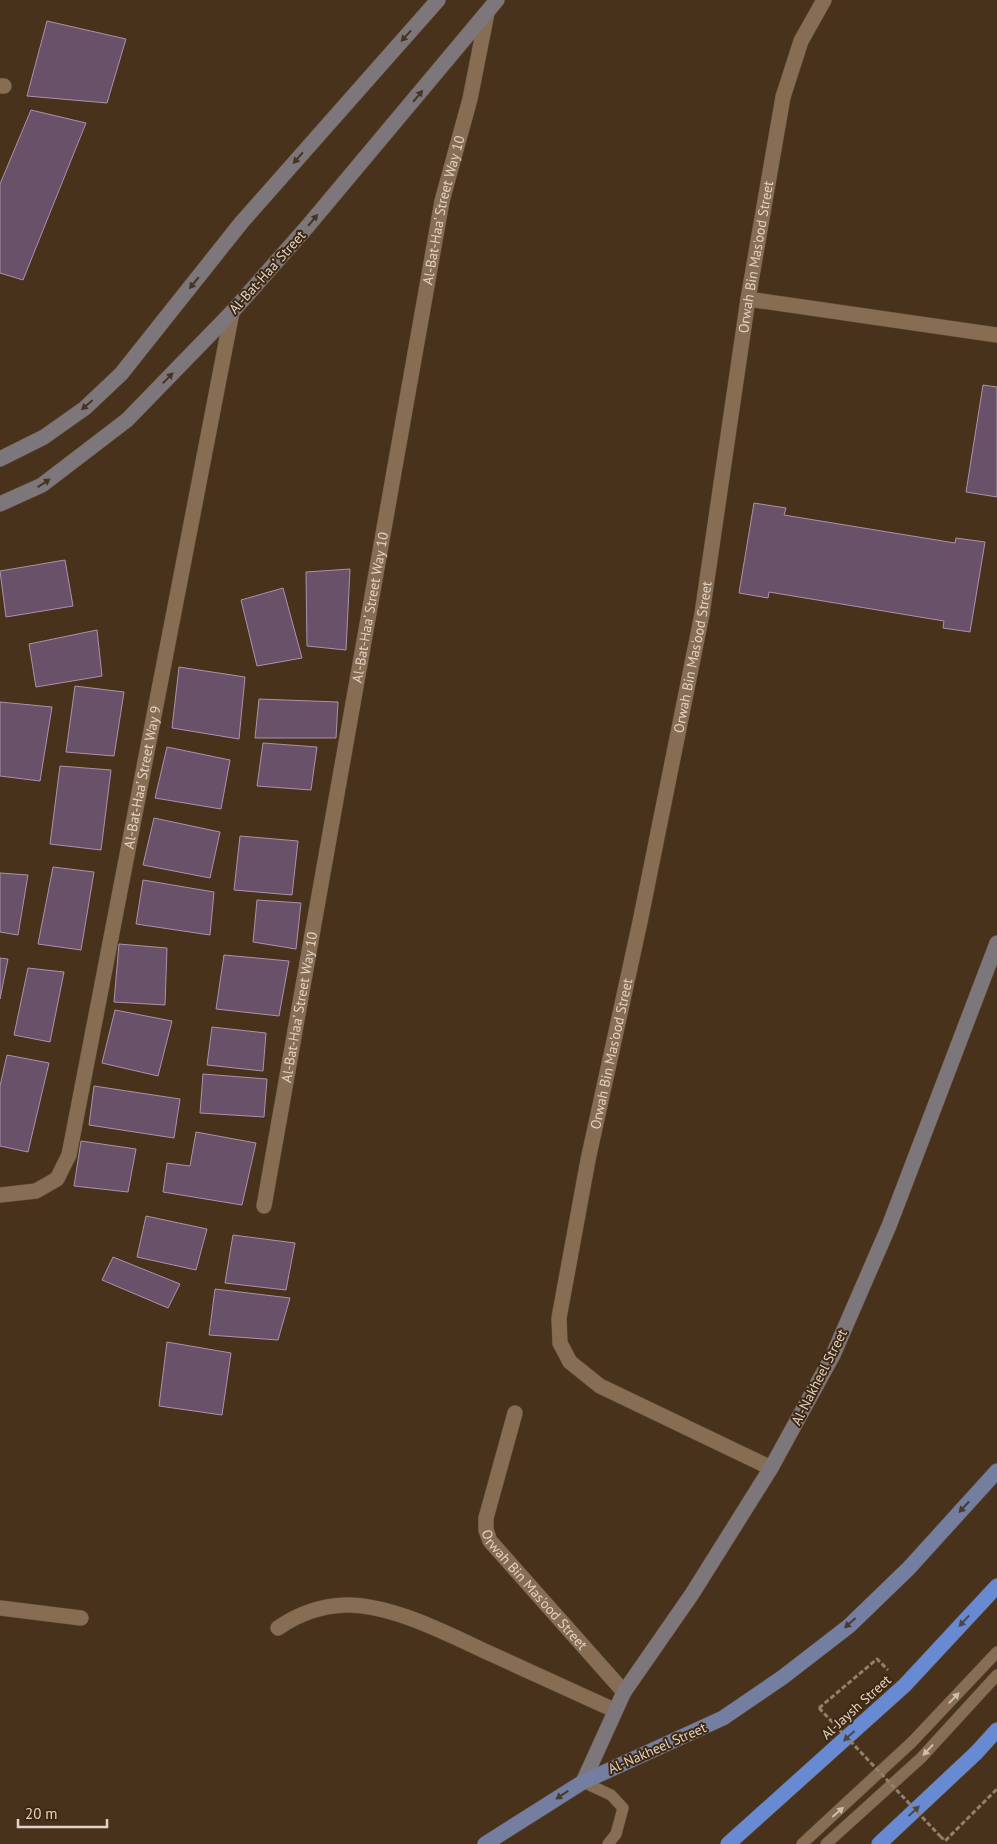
<svg xmlns="http://www.w3.org/2000/svg" width="997" height="1844" viewBox="0 0 997 1844" font-family="'PT Sans',sans-serif">
	<rect width="100%" height="100%" fill="#49321b"/>
	<g fill="#685169" stroke="#ab92ac">
		<polygon points="47,21 126,39 107,103 27,96"/>
		<polygon points="31,110 86,123 23,280 0,273 0,184"/>
		<polygon points="983,385 997,387 997,497 966,492"/>
		<polygon points="754,503 786,508 784,515 955,543 956,538 985,542 970,632 943,628 944,621 769,592 768,598 739,593"/>
		<polygon points="65,560 73,606 6,617 0,571"/>
		<polygon points="350,569 346,650 307,646 306,572"/>
		<polygon points="283,588 302,658 257,666 241,600"/>
		<polygon points="97,630 102,676 36,687 29,644"/>
		<polygon points="179,667 245,677 239,739 172,728"/>
		<polygon points="75,686 124,692 114,756 66,752"/>
		<polygon points="259,699 338,702 336,738 255,738"/>
		<polygon points="0,702 52,707 40,781 0,776"/>
		<polygon points="263,743 317,747 311,790 257,786"/>
		<polygon points="167,747 230,760 221,809 155,798"/>
		<polygon points="60,766 111,770 101,850 50,844"/>
		<polygon points="154,818 220,832 210,878 143,865"/>
		<polygon points="240,836 298,841 292,895 234,890"/>
		<polygon points="53,867 94,872 81,950 38,944"/>
		<polygon points="0,873 28,875 18,935 0,932"/>
		<polygon points="143,880 214,892 210,935 136,924"/>
		<polygon points="257,900 301,903 296,949 253,942"/>
		<polygon points="119,944 167,948 165,1005 114,1002"/>
		<polygon points="224,955 289,961 279,1016 216,1009"/>
		<polygon points="0,958 8,959 0,999"/>
		<polygon points="28,968 64,972 50,1042 14,1035"/>
		<polygon points="115,1010 172,1021 158,1076 102,1063"/>
		<polygon points="212,1027 266,1033 263,1071 207,1065"/>
		<polygon points="7,1055 49,1063 28,1152 0,1146 0,1086"/>
		<polygon points="203,1074 267,1079 264,1117 200,1113"/>
		<polygon points="94,1086 180,1099 174,1138 89,1125"/>
		<polygon points="196,1132 256,1143 242,1205 163,1192 167,1163 190,1166"/>
		<polygon points="81,1141 136,1149 128,1192 74,1186"/>
		<polygon points="146,1216 207,1229 196,1270 137,1257"/>
		<polygon points="233,1235 295,1243 286,1290 225,1283"/>
		<polygon points="113,1257 180,1284 168,1308 102,1280"/>
		<polygon points="215,1289 290,1298 278,1340 209,1335"/>
		<polygon points="167,1342 231,1353 222,1415 159,1406"/>
	</g>
	<g fill="none" stroke-linecap="round" stroke-linejoin="round">
		<g stroke="#604e39" stroke-width="12">
			<g id="lane">
				<polyline points="583,1782 611,1795 623,1808 616,1834 608,1844"/>
				<polyline points="802,1844 912,1742 997,1652"/>
				<polyline points="826,1844 921,1758 997,1675"/>
			</g>
		</g>
		<g stroke="#604e39" stroke-width="16">
			<g id="street">
				<polyline points="0,86 4,86"/>
				<polyline points="748,299 997,335"/>
				<path id="s1" d="M 0,1195 L 36,1191 L 57,1179 L 69,1155 L 232,312"/>
				<path id="s2" d="M 264,1206 L 442,201 L 470,99 L 487,13"/>
				<path id="s3" d="M 515,1413 L 486,1518 L 486,1530 L 490,1541 L 624,1692"/>
				<path id="s4" d="M 771,1468 L 600,1386 L 570,1362 L 560,1343 L 559,1318 L 588,1160 L 640,922 L 702,614 L 748,299 L 783,97 L 801,41 L 824,0"/>
				<polyline points="0,1608 81,1618"/>
				<path d="M 278,1628 C 298,1614 320,1606 345,1605 C 391,1604 448,1634 489,1653 C 531,1672 573,1691 614,1710"/>
			</g>
		</g>
		<g stroke="#604e39" stroke-width="16">
			<g id="secondary">
				<polyline points="0,459 44,437 85,408 121,374 241,223 438,0"/>
				<polyline points="0,504 42,485 127,420 232,312 307,227 497,0"/>
				<polyline points="583,1782 624,1692 692,1594 771,1468 833,1355 889,1226 997,943"/>
			</g>
		</g>
		<g stroke="#604e39" stroke-width="16">
			<polyline id="primary" points="485,1844 583,1782 723,1718 783,1677 849,1626 909,1568 997,1471"/>
		</g>
		<g stroke="#604e39" stroke-width="16">
			<g id="highway">
				<polyline points="728,1844 905,1685 997,1586"/>
				<polyline points="879,1844 976,1753 997,1730"/>
			</g>
		</g>
		<g stroke="#92806d" stroke-width="3" stroke-dasharray="5 2.5" stroke-linecap="butt">
			<polyline points="819,1708 877,1659 888,1670"/>
			<polyline points="940,1836 945,1841 997,1789"/>
		</g>
		<use href="#lane" stroke="#866d54" stroke-width="11"/>
		<use href="#street" stroke="#866d54" stroke-width="15"/>
		<use href="#secondary" stroke="#7d767a" stroke-width="15"/>
		<use href="#primary" stroke="#747ea0" stroke-width="15"/>
		<use href="#highway" stroke="#688ad2" stroke-width="15"/>
		<polyline stroke="#92806d" stroke-width="3" stroke-dasharray="5 2.5" stroke-linecap="butt" points="819,1708 940,1836"/>
	</g>
	<defs><path id="oneway-solid" d="M-6-.8H1V-3.2L6.5 0L1 3.2V.8H-6Z" transform="scale(1.25)"/></defs>
	<g fill="#473421">
		<use href="#oneway-solid" transform="translate(406 36) rotate(132)"/>
		<use href="#oneway-solid" transform="translate(418 96) rotate(-50)"/>
		<use href="#oneway-solid" transform="translate(298 158) rotate(131)"/>
		<use href="#oneway-solid" transform="translate(313 220) rotate(-50)"/>
		<use href="#oneway-solid" transform="translate(194 283) rotate(129)"/>
		<use href="#oneway-solid" transform="translate(168 378) rotate(-46)"/>
		<use href="#oneway-solid" transform="translate(87 405) rotate(139)"/>
		<use href="#oneway-solid" transform="translate(44 483) rotate(-33)"/>
	</g>
	<g fill="#49392e">
		<use href="#oneway-solid" transform="translate(964 1507) rotate(133)"/>
		<use href="#oneway-solid" transform="translate(850 1623) rotate(138)"/>
		<use href="#oneway-solid" transform="translate(562 1795) rotate(147)"/>
	</g>
	<g fill="#4b454b">
		<use href="#oneway-solid" transform="translate(964 1621) rotate(133)"/>
		<use href="#oneway-solid" transform="translate(849 1736) rotate(138)"/>
		<use href="#oneway-solid" transform="translate(914 1811) rotate(-43)"/>
	</g>
	<g fill="#cebeae">
		<use href="#oneway-solid" transform="translate(954 1698) rotate(-46)"/>
		<use href="#oneway-solid" transform="translate(928 1750) rotate(133)"/>
		<use href="#oneway-solid" transform="translate(838 1812) rotate(-41)"/>
	</g>
	<g text-anchor="middle" stroke-width="4" stroke-linejoin="round" paint-order="stroke">
		<g font-size="14" fill="#e0d2c4" stroke="#3e2811">
			<text dy="5" stroke="none"><textPath href="#s2" startOffset="1012">Al-Bat-Haa’ Street Way 10</textPath></text>
			<text dy="5" stroke="none"><textPath href="#s4" startOffset="1354">Orwah Bin Mas'ood Street</textPath></text>
			<text transform="translate(267 272) rotate(-48)" y="5">Al-Bat-Haa’ Street</text>
			<text dy="5" stroke="none"><textPath href="#s2" startOffset="608">Al-Bat-Haa’ Street Way 10</textPath></text>
			<text dy="5" stroke="none"><textPath href="#s4" startOffset="949">Orwah Bin Mas'ood Street</textPath></text>
			<text dy="5" stroke="none"><textPath href="#s1" startOffset="472">Al-Bat-Haa’ Street Way 9</textPath></text>
			<text dy="5" stroke="none"><textPath href="#s2" startOffset="202">Al-Bat-Haa’ Street Way 10</textPath></text>
			<text dy="5" stroke="none"><textPath href="#s4" startOffset="544">Orwah Bin Mas'ood Street</textPath></text>
			<text transform="translate(819 1377) rotate(-63)" y="5">Al-Nakheel Street</text>
			<text dy="5" stroke="none"><textPath href="#s3" startOffset="198">Orwah Bin Mas'ood Street</textPath></text>
			<text transform="translate(856 1707) rotate(-42)" y="5">Al-Jaysh Street</text>
			<text transform="translate(657 1748) rotate(-24)" y="5">Al-Nakheel Street</text>
		</g>
	</g>
	<path d="M18 1819v8h89v-8" fill="none" stroke="#e0d2c4" stroke-width="2.5"/>
	<text x="25" y="1819" font-size="15" fill="#e0d2c4" stroke="#3e2811" stroke-width="4" paint-order="stroke">20 m</text>
</svg>
